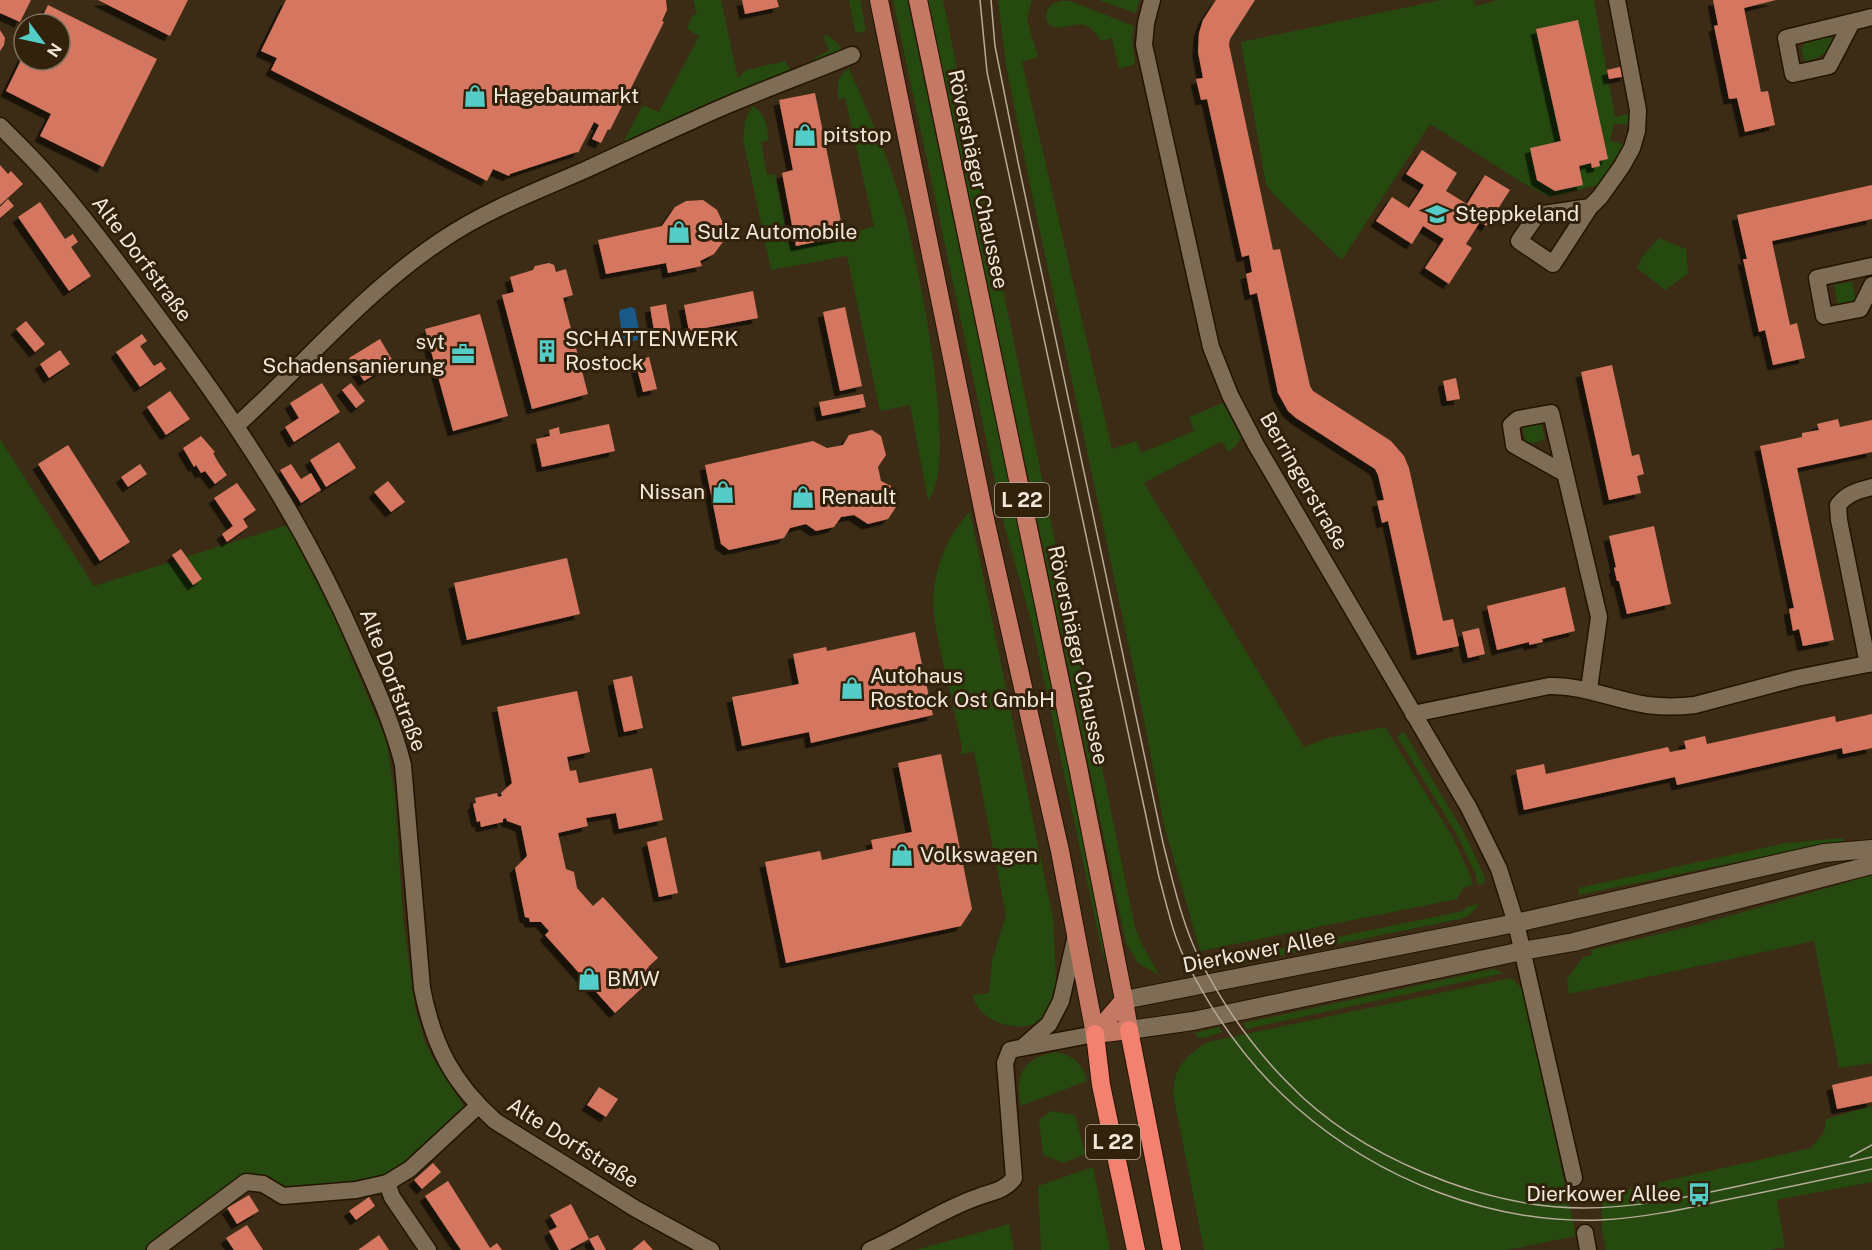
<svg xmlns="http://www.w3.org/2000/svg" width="1872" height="1250" viewBox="0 0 1872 1250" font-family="'Public Sans',sans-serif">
	<defs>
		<filter id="shadow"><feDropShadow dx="-5.5" dy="5.5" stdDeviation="0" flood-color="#0009"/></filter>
	</defs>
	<rect width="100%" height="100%" fill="#3c2c16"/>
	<g fill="#25490e">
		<polygon points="693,0 721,0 738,78 746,70 785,61 792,72 829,50 823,37 827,35 841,46 840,54 782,81 776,76 626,144 625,139 643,105 659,112 699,36 687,29 692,16 697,14"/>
		<polygon points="849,0 860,0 866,29 863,32 859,33 855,31"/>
		<polygon points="893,0 907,0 1092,880 1109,963 1107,964 1102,951 1032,624 1005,528"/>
		<polygon points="928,0 943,0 1135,927 1143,946 1159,975 1138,963 1126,943"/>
		<polygon points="998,0 1032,0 1027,19 1038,57 1022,62 1112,449 1137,441 1141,453 1194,431 1189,417 1223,403 1241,438 1236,446 1228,452 1222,441 1144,483 1304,747 1327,738 1385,727 1453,838 1471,877 1473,885 1464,887 1457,899 1200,951 1164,825 1139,694 1030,185 1006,65"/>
		<polygon points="1099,0 1139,0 1136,13"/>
		<polygon points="1441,0 1473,0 1475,6 1498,0 1594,0 1615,117 1629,114 1628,125 1614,123 1610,141 1624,144 1598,185 1549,197 1523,183 1430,124 1342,260 1277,198 1266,185 1241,42"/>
		<path d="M 1060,1 L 1070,1 L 1134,26 L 1132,39 L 1135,64 L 1119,69 L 1112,38 L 1101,41 C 1096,34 1092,27 1084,25 C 1072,22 1049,36 1046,18 C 1046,15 1046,12 1048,9 C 1051,4 1055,3 1060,1 Z"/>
		<path d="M 1830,36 L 1834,39 C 1829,50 1821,58 1809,61 L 1804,60 L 1801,48 C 1808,38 1818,37 1830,36 Z"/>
		<path d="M 849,68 C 868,112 888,157 902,204 C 916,252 961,466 928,500 L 910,405 L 880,411 L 847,256 L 771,270 L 743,139 L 745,121 L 752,106 C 766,113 767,127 769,140 L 761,142 L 767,175 L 775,174 L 789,246 L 844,236 L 874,226 L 845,98 L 839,100 C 836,86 837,76 849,68 Z"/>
		<polygon points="1659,238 1686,249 1688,274 1665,290 1637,268 1642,257"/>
		<polygon points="1852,282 1856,301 1838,305 1834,285"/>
		<polygon points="1541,422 1545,440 1526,444 1522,425"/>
		<polygon points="0,439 94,586 287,525 330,607 386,740 395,795 403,917 415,1008 425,1042 434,1060 469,1114 410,1169 319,1195 246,1183 155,1250 0,1250"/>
		<path d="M 970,512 L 1053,918 L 1057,998 C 1052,1010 1044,1021 1031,1025 C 1009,1031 976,1018 973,995 L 989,993 L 992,960 L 1006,915 L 974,751 L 960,755 L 962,747 C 956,719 950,691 943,662 C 939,643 934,623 933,603 C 933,572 947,534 970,512 Z"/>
		<polygon points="1404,732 1463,831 1484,875 1485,883 1477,885 1476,875 1457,835 1397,736"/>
		<polygon points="1843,838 1843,844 1785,852 1579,895 1578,888 1786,843"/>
		<polygon points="1872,865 1872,1063 1839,1068 1814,941 1569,994 1567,979 1583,957 1592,955 1591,950 1701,924 1852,881 1850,871"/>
		<polygon points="1480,904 1468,916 1460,919 1210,970 1206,964 1463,911 1468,906"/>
		<polygon points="1493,969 1504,973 1246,1029 1243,1023"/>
		<path d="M 1511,978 L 1519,985 L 1524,993 L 1576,1236 L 1507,1250 L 1204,1250 L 1173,1094 C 1174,1067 1185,1056 1208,1042 Z"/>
		<polygon points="1219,1027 1222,1032 1204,1038 1199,1038 1194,1033"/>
		<path d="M 1056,1052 C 1074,1056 1082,1063 1087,1081 L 1021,1106 C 1014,1074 1023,1058 1056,1052 Z"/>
		<polygon points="1872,1106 1872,1182 1777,1200 1785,1247 1769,1250 1606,1250 1602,1232 1602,1200 1612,1193 1811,1148 1824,1132 1826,1119"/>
		<polygon points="1051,1111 1075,1115 1085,1154 1064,1163 1043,1155 1039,1120"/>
		<polygon points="1093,1167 1110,1250 1041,1250 1038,1186"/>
		<polygon points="1009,1224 1014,1250 916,1250"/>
	</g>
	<polygon fill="#195a88" points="631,307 635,309 640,336 638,340 628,342 623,340 619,314 620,310"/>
	<g fill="#d57760" filter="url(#shadow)">
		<polygon points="0,0 31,0 20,22 0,13"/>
		<polygon points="98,0 188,0 170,36"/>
		<polygon points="286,0 666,0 667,10 662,21 664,22 610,130 608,129 601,143 592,139 599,125 594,122 578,153 577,152 510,174 509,176 493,169 487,181 271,70 277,58 261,51"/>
		<polygon points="742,0 777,0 779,7 745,14"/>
		<polygon points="1216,0 1255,0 1230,39 1229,45 1273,250 1280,249 1310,386 1313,391 1391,441 1404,456 1409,468 1443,621 1453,619 1459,646 1417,655 1388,521 1382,523 1377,501 1384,500 1378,475 1375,469 1296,418 1288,411 1278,393 1257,293 1250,295 1246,274 1252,272 1249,255 1242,257 1207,99 1201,100 1196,79 1203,78 1198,52 1199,33 1203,20"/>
		<polygon points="1713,0 1776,0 1744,8 1761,92 1768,91 1775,125 1745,132 1737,98 1729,99 1714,26 1718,25"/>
		<polygon points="48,5 157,59 103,167 40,136 51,114 6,91 24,54 24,60 60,60 60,24 39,24"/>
		<polygon points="1578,20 1608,159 1599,161 1600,166 1592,168 1591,163 1579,166 1583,185 1555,191 1537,180 1530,148 1561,141 1536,29"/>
		<polygon points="0,30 5,38 4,45 0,51"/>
		<polygon points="1624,66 1626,76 1609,79 1607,70"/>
		<polygon points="815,93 844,236 796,246 782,173 793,170 779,100"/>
		<polygon points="1422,150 1457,173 1446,191 1467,204 1485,175 1510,190 1487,226 1480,222 1466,244 1472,248 1449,284 1425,268 1444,239 1423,226 1412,244 1376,221 1392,197 1409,208 1424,185 1406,174"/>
		<polygon points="0,165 8,174 11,171 23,184 0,205"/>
		<polygon points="1872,185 1872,219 1772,241 1790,325 1797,323 1805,358 1773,365 1765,330 1759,332 1743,259 1747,259 1737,215"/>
		<polygon points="8,199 14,206 0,218 0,207"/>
		<polygon points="703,200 717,210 723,223 725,239 714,254 700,261 702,266 668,273 666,263 606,274 598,240 662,226 675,207 686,201"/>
		<polygon points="40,202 65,239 73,234 78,242 71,247 91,276 69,291 18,217"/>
		<polygon points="549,263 554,265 556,272 566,269 573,295 563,298 588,394 532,409 502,295 514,292 510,277 533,270 535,266"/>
		<polygon points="753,291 758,318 689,331 684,305"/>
		<polygon points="666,304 672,339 656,342 650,307"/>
		<polygon points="845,307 862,386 840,391 823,312"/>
		<polygon points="480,314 508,416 453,431 425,329"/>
		<polygon points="26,321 45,344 35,352 16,329"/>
		<polygon points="142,334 147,341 140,346 154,366 161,362 166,369 140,387 116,352"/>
		<polygon points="380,339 394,363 364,381 349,358"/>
		<polygon points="60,350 70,364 49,378 40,364"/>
		<polygon points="649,357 657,389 643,392 635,360"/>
		<polygon points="1612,365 1632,456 1639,454 1644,474 1637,476 1641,493 1609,500 1581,372"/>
		<polygon points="1456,378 1460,399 1447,401 1443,381"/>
		<polygon points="322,383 340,412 294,442 285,427 299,418 290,403"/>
		<polygon points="351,383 365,401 356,408 342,390"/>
		<polygon points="170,391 190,419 166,435 147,407"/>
		<polygon points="863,394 866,407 822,416 819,402"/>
		<polygon points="1838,419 1840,427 1872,420 1872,452 1797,468 1834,640 1803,646 1799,629 1793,631 1789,609 1794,608 1760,446 1802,437 1802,433 1819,430 1817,424"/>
		<polygon points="609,424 615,451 542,467 536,439 550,436 549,430 559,427 560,434"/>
		<polygon points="872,430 881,436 886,455 878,467 881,481 891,486 896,507 888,519 868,524 854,515 841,517 834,527 816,531 806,524 790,528 784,538 729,550 721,544 705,465 813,441 827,448 843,445 849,435"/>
		<polygon points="201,436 215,452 213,453 218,462 227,475 215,484 205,471 201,473 196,465 194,467 183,448"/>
		<polygon points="339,442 356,468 326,487 310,460"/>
		<polygon points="68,445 130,542 100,561 38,464"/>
		<polygon points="140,464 147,474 128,487 121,477"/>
		<polygon points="291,464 301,479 311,473 321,490 301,503 280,470"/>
		<polygon points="388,481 405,502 391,512 374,492"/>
		<polygon points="237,483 256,510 243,519 248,527 227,542 222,534 233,526 214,498"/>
		<polygon points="1654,526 1671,604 1627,614 1619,581 1617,581 1614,568 1616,567 1609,536"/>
		<polygon points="181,549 202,579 193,585 172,555"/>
		<polygon points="567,558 580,614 467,640 454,583"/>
		<polygon points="1565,587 1575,631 1542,639 1543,642 1529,645 1529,642 1497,650 1487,606"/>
		<polygon points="1479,628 1485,654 1468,658 1462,632"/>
		<polygon points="915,632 933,715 811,743 809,732 742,746 732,697 799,684 793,654 826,647 827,651"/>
		<polygon points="632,676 643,728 624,732 613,680"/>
		<polygon points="577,691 590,752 567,757 570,771 576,770 579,783 652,768 663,820 619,829 616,813 586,818 588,826 558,833 566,869 574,872 577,888 593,906 603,897 658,958 648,967 655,976 615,1013 545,935 549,931 541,922 530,922 529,918 525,917 515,868 527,856 521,826 507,821 506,818 503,819 503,822 481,827 480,821 477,822 473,804 476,803 475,798 497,793 498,797 502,796 501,793 512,783 497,707"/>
		<polygon points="1872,714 1872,748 1843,754 1842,748 1677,785 1675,777 1524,810 1516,770 1544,764 1546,774 1668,747 1670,752 1686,749 1684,741 1705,736 1707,744 1835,716 1836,722"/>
		<polygon points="941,754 972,909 961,926 786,963 765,862 820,851 822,860 873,849 871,840 912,832 898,763"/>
		<polygon points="666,837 678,893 659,897 647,842"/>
		<polygon points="1872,1076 1872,1102 1837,1109 1832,1085"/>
		<polygon points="599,1087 618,1099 606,1117 587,1105"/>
		<polygon points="433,1163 441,1172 422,1189 414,1180"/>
		<polygon points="448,1181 490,1248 497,1243 502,1250 461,1250 425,1196"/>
		<polygon points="249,1195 259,1211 237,1224 227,1208"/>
		<polygon points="369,1197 375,1206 356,1220 349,1211"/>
		<polygon points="571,1204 589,1239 598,1235 606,1250 595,1250 589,1239 569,1250 559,1250 549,1231 557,1227 550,1215"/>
		<polygon points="247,1225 263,1250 234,1250 226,1238"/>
		<polygon points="379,1235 389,1250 358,1250"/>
		<polygon points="644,1240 653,1250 632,1250"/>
	</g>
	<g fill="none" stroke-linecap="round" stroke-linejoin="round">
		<g stroke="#231401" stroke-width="19">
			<g id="street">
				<polyline points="1152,0 1146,23 1144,45 1211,347 1230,395 1256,445 1469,808 1499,869 1516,923 1574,1178"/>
				<polyline points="1852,22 1829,66 1793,74 1786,38 1872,17"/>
				<path d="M 0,126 C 19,145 39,164 56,185 C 95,230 129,278 164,325 C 242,430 306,527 358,647 C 375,685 393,724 403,765 L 422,988 C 433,1045 452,1082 495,1121 L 636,1209 L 711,1250"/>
				<polyline points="1590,207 1537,215 1519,241 1553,264 1590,207 1600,197 1622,166 1632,148 1637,131 1638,110 1617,0"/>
				<polyline points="1872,266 1817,278 1824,316 1860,309 1872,285"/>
				<path d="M 237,425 C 305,364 365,291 442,240 C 486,210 537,191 585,170 C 633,148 681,125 730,104 C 770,87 811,72 852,55"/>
				<polyline points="1564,473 1514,445 1511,425 1518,419 1551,413 1599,617 1589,689"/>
				<path d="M 1868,664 L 1839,520 L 1838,505 C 1848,493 1857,491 1872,487"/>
				<path d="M 1413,714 L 1549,686 C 1584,685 1613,700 1647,705 C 1663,707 1679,707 1695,705 L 1797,678 L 1872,663"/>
				<polyline points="1024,1046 1049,1024 1061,1001 1076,935"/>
				<polyline points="387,1183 392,1197 428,1250"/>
				<polyline points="1585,1233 1588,1250"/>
				<polyline points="155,1250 246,1182 263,1184 283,1196 356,1190 387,1183 410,1169 478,1106"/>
				<path d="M 870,1250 C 907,1234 940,1210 978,1197 C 992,1192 1006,1190 1014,1178 L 1005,1063 L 1010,1050 L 1095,1034"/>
			</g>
		</g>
		<g stroke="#231401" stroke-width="20">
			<g id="secondary">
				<polyline points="1124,1000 1516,923 1824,853 1872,849"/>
				<polyline points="1129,1030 1193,1021 1522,951 1574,942 1872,865"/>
			</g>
		</g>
		<g stroke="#231401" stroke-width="20">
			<g id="primary">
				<polyline points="879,0 985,519 1060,851 1095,1034"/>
				<polyline points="918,0 1079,772 1124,1000 1129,1030 1095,1034"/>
				<polyline points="1095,1034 1124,1000"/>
			</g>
		</g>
		<g stroke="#231401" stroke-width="20">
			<g id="highway">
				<polyline points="1129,1030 1172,1250"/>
				<polyline points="1095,1034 1101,1085 1136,1250"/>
			</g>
		</g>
		<use href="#street" stroke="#7f6c54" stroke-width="16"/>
		<use href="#secondary" stroke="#7f6c54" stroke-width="18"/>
		<use href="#primary" stroke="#c57965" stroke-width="18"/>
		<use href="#highway" stroke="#f38170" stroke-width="18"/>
		<g stroke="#b7ab9a" stroke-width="1.5">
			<path d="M 980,0 L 987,72 L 1159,877 C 1167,905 1173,937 1187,963 C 1214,1016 1251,1068 1296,1107 C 1378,1179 1490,1224 1600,1220 C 1643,1218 1684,1209 1725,1200 C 1774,1190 1823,1180 1872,1169"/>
			<path d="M 991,0 L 995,46 L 1018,162 L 1163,843 C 1173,882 1182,924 1200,960 C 1223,1005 1253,1048 1289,1084 C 1358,1156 1483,1208 1583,1208 C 1635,1208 1688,1197 1739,1186 C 1783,1176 1828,1167 1872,1157"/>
			<polyline points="1850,1157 1872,1145"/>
		</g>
	</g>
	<defs>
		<g id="shop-bare" transform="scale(1.8)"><path d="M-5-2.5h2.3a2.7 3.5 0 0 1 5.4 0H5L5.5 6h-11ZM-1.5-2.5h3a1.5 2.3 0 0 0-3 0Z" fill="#54cdc8" stroke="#32220c" stroke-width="2.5" paint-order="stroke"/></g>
		<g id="school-bare" transform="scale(1.8)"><path d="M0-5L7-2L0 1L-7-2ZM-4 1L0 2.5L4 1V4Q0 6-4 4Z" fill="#54cdc8" stroke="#32220c" stroke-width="2.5" paint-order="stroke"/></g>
		<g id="building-bare" transform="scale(1.8)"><path d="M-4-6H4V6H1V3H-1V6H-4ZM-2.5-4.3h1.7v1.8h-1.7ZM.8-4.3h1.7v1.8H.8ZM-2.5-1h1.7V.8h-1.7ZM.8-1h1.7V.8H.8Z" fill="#54cdc8" stroke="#32220c" stroke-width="2.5" paint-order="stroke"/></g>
		<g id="office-bare" transform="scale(1.8)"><path d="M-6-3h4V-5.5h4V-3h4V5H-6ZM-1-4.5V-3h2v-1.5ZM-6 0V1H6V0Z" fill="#54cdc8" stroke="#32220c" stroke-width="2.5" paint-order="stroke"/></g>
		<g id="bus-bare" transform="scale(1.8)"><path d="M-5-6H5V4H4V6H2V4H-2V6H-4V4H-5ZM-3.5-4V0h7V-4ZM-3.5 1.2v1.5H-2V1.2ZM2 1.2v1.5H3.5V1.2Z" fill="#54cdc8" stroke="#32220c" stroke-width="2.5" paint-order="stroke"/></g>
	</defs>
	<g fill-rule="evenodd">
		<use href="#shop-bare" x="475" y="96"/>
		<use href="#shop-bare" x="805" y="135"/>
		<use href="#school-bare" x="1437" y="214"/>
		<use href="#shop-bare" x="679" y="232"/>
		<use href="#building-bare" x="547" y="351"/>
		<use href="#office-bare" x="463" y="354"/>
		<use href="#shop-bare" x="723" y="492"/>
		<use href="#shop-bare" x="803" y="497"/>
		<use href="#shop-bare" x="852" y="688"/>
		<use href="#shop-bare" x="902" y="855"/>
		<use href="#shop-bare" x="589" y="979"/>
		<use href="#bus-bare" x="1699" y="1194"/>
	</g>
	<g text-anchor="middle" stroke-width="6" stroke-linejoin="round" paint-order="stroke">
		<g fill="#32220c" stroke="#b8ad9c" stroke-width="1.5">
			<rect x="995" y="483" width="54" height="34" rx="4.5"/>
			<rect x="1086" y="1125" width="54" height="34" rx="4.5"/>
		</g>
		<g font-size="20" font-weight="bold" fill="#f2e8da">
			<text x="1022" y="507">L 22</text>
			<text x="1113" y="1149">L 22</text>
		</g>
		<g font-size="21" fill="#f2e8da" stroke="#32220c" text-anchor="start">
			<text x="493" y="103">Hagebaumarkt</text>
			<text x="823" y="142">pitstop</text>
			<text x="1455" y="221">Steppkeland</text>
			<text x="697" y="239">Sulz Automobile</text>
			<text x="565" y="346">SCHATTENWERK<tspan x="565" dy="24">Rostock</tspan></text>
			<text x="445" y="349" text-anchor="end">svt<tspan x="445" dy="24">Schadensanierung</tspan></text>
			<text x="705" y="499" text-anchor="end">Nissan</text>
			<text x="821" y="504">Renault</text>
			<text x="870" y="683">Autohaus<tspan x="870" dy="24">Rostock Ost GmbH</tspan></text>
			<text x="920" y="862">Volkswagen</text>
			<text x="607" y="986">BMW</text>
			<text x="1681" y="1201" text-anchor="end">Dierkower Allee</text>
		</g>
		<g font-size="21" fill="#f2e8da" stroke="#32220c">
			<text transform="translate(978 179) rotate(78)" y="7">Rövershäger Chaussee</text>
			<text transform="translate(142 259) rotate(53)" y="7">Alte Dorfstraße</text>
			<text transform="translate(1304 481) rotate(60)" y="7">Berringerstraße</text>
			<text transform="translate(1078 655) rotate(78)" y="7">Rövershäger Chaussee</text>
			<text transform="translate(393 680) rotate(69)" y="7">Alte Dorfstraße</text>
			<text transform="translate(1259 951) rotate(-11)" y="7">Dierkower Allee</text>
			<text transform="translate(573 1143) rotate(32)" y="7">Alte Dorfstraße</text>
		</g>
	</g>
	<g transform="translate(42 42) rotate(123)"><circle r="28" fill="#32220c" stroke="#7f715e" stroke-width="1.5"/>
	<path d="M0-4.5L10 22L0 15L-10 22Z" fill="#54cdc8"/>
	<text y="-9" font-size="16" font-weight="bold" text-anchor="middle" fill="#f2e8da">N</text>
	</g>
</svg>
